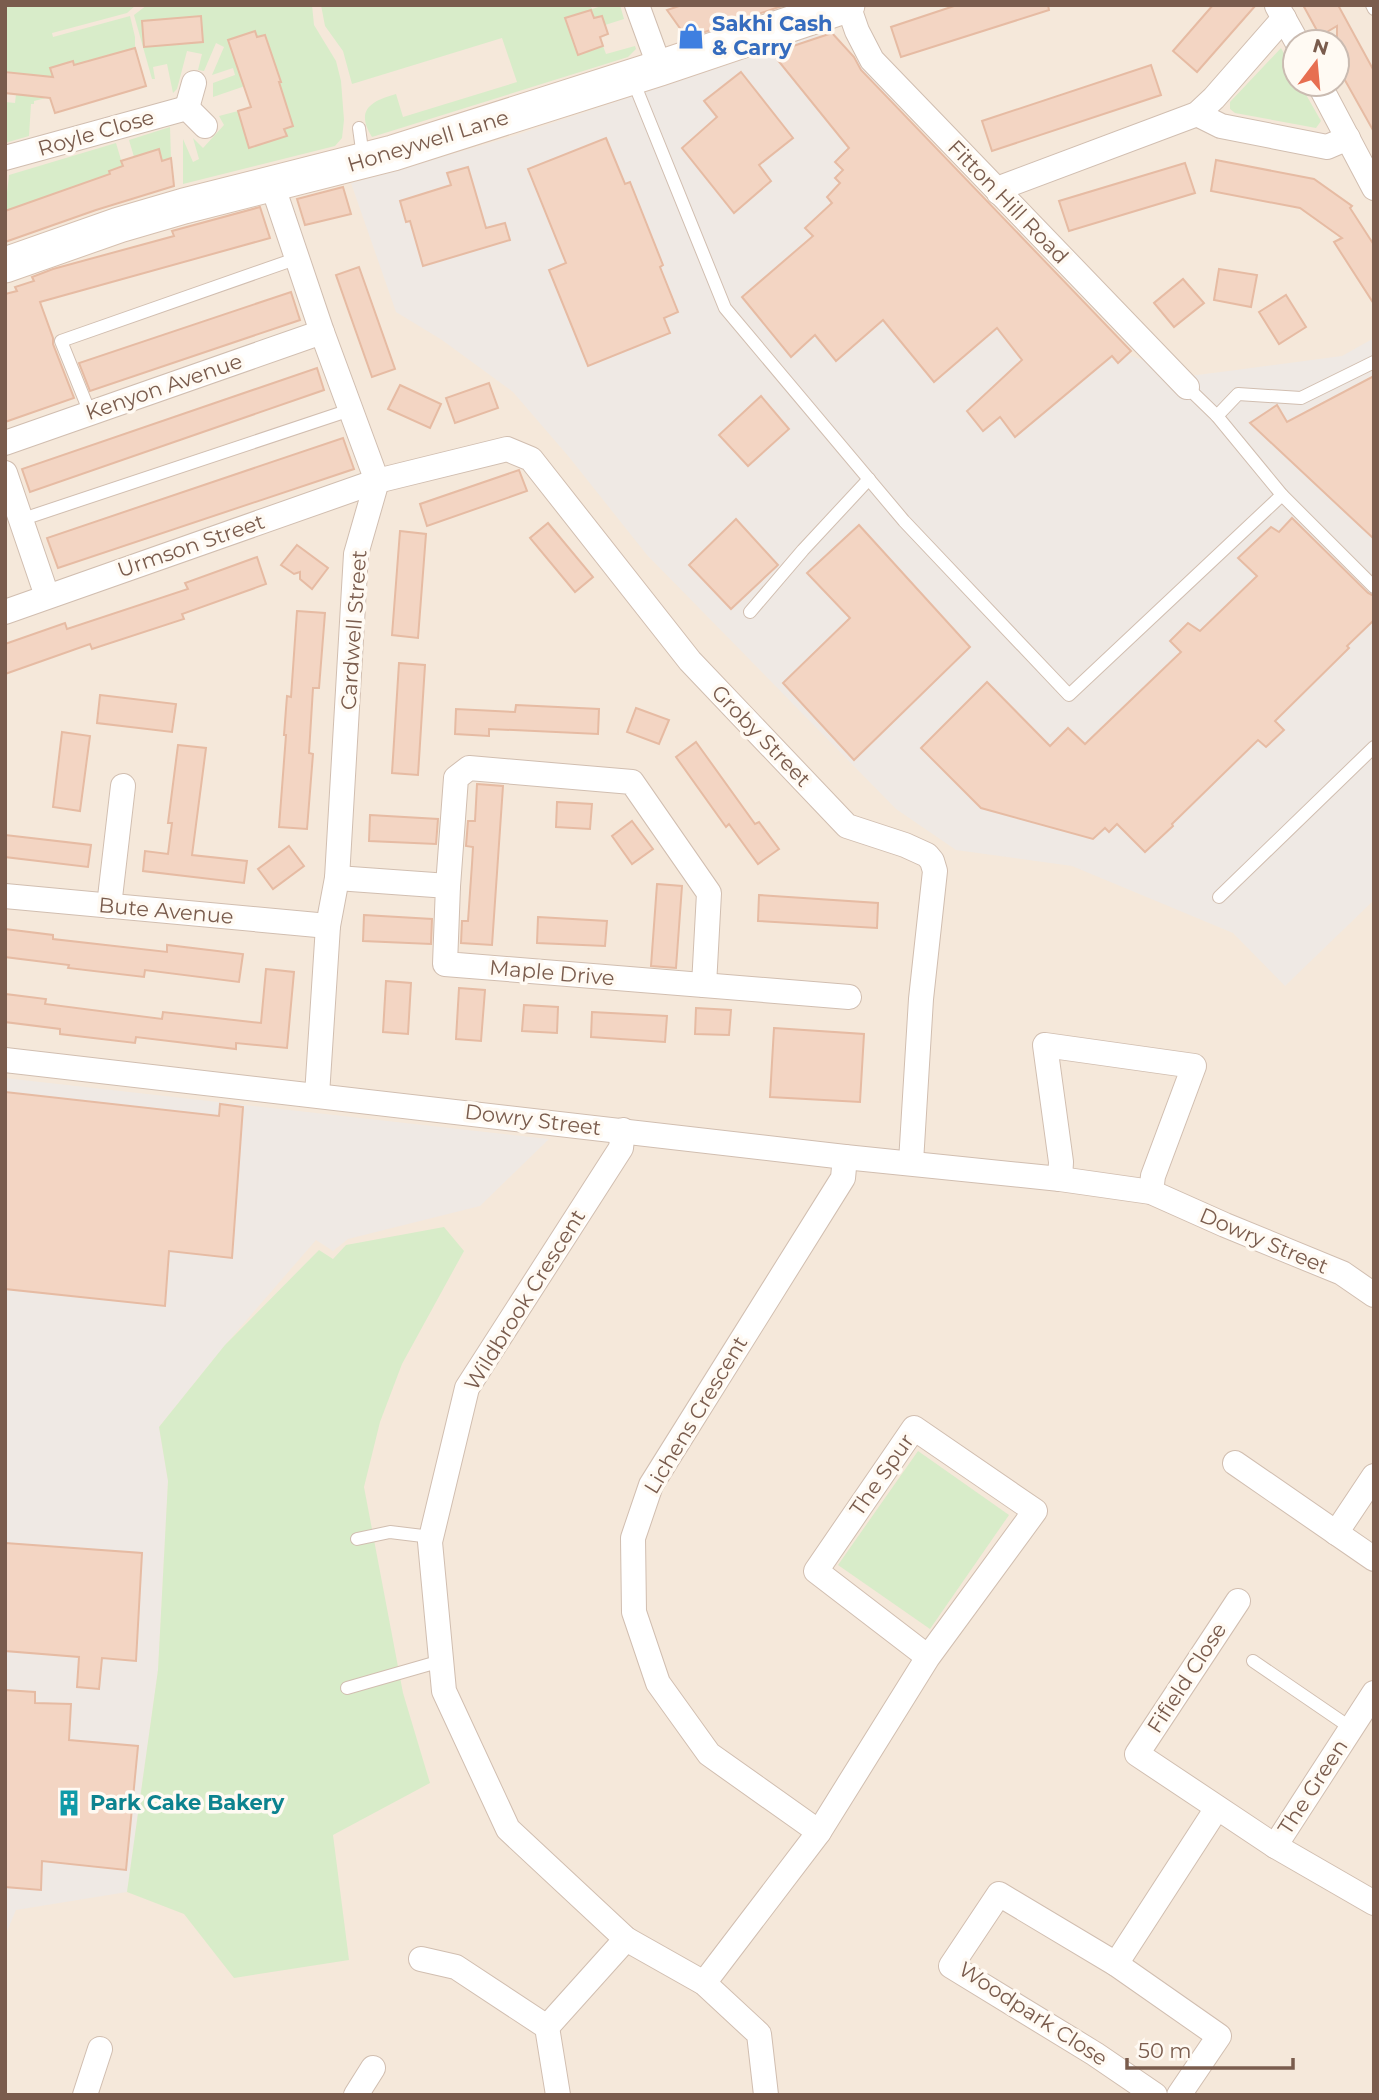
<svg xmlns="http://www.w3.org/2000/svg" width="1379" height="2100" viewBox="0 0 1379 2100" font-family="Montserrat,sans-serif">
	<rect width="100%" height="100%" fill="#fdf6ec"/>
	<path fill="#f5e8da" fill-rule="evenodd" d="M 5,5 L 1374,5 L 1374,2095 L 5,2095 ZM 1295,42 L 1337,42 L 1337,84 L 1295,84 Z"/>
	<g fill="#efe9e4">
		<polygon points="831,30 991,213 1131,356 1190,376 1342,356 1374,338 1374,900 1285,986 1233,933 1072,866 956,850 896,809 647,555 569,457 513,392 442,340 396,312 351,183 507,138"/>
		<polygon points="5,1078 549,1139 480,1206 348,1239 333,1251 316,1240 225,1345 159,1427 168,1481 158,1670 127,1892 16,1910 5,1936"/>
	</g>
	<g fill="#d8ecc9" fill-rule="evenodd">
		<polygon points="5,5 136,5 127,13 52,33 53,37 130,16 135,37 135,48 123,51 125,59 114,63 111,54 87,61 76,72 72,61 50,68 53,79 50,97 34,101 34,104 31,104 29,136 5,143 5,102 15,103 16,94 31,96 33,75 5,72"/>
		<path d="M 147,5 L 312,5 L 314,25 L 336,61 L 341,81 L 344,120 L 342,138 L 335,146 L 183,184 L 183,139 L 193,162 L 199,159 L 193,138 L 203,148 L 224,125 L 219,116 L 238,111 L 250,148 L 287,136 L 266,87 L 281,81 L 278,71 L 271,73 L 266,60 L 273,58 L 266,35 L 257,37 L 255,31 L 245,86 L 213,97 L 213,83 L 235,75 L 233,68 L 212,75 L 224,47 L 216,43 L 204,71 L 198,70 L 202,54 L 187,51 L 177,89 L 173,93 L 167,64 L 153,67 L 155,79 L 152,79 L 134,15 ZM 201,16 L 203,42 L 145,47 L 143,21 Z"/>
		<path d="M 321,5 L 415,5 L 420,7 L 421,5 L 590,5 L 592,9 L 605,5 L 620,5 L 624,19 L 605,25 L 602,16 L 594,18 L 591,10 L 565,18 L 578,55 L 603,46 L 606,54 L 635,46 L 636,49 L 628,57 L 372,137 C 355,110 371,101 396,94 L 403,117 L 517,82 L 502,38 L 352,84 L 343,51 L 325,26 Z"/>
		<polygon points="1281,48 1295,74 1295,84 1300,84 1321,121 1316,128 1235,113 1230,109 1230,102"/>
		<polygon points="170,127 171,158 137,167 129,140"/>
		<polygon points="116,143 124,170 116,168 109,171 110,174 5,211 9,175"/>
		<polygon points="444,1227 464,1251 402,1364 380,1422 364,1487 403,1693 430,1783 333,1835 349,1960 234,1978 184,1914 127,1892 158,1670 168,1481 159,1427 225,1345 319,1250 333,1259 346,1245"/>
		<polygon points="918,1451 1009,1515 930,1629 838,1565"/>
	</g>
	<g fill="#f3d5c3" stroke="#e6bba3" stroke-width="2">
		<polygon points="682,5 782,5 782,6 687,38 667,10"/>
		<polygon points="957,5 1048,5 1049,10 901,57 891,27"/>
		<polygon points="1213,5 1256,5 1197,72 1173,51"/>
		<polygon points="1303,5 1338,5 1374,71 1374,132 1337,66 1337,26 1320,36"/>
		<polygon points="591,10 594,18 602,16 608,34 600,37 603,46 578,55 565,18"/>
		<polygon points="201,16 203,42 144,47 142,21"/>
		<polygon points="255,31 257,37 265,35 281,82 279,82 293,126 284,129 287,136 249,148 238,111 251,107 228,40"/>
		<polygon points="832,33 854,57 861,70 1131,351 1118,363 1112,356 1015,437 1000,417 983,431 967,411 1022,360 997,328 934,382 883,320 836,361 815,335 791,357 742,297 813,236 805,228 832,203 827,197 840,183 835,178 843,170 835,162 849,148 772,53"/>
		<polygon points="135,48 146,86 55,113 50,98 5,93 5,72 53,77 50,68 73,61 74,65"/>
		<polygon points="1151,65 1161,95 992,151 982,121"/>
		<polygon points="741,72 793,138 759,165 771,181 734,213 682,148 717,117 704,101"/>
		<polygon points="606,138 625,184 630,182 663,265 660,267 678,312 664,318 670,333 588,366 549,270 566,263 528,169"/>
		<polygon points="159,149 162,161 171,158 174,186 96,210 5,242 5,211 110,174 109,171 123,166 121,161"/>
		<polygon points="1216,160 1314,179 1352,206 1350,208 1374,245 1374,304 1334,242 1342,238 1300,208 1211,191"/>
		<polygon points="1185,163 1195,193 1069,231 1059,201"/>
		<polygon points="468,167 486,228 505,223 510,240 423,266 410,221 406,222 400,201 451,185 447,173"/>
		<polygon points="343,187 351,214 305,225 297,199"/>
		<polygon points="260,207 270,238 40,302 53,338 53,344 74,398 5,422 5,294 17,291 15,287 34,281 32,277 53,269 174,236 172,231"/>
		<polygon points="359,267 395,369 372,377 336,275"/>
		<polygon points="1219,269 1257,275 1251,307 1214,300"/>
		<polygon points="1183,279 1204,303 1174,327 1154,303"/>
		<polygon points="291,292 300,320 90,391 79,363"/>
		<polygon points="1286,295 1306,327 1279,344 1259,312"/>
		<polygon points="317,368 324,390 30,492 22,469"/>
		<polygon points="1374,376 1374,539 1250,423 1277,405 1287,422"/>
		<polygon points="489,383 498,408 455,423 446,398"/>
		<polygon points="400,385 441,404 430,428 388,409"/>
		<polygon points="761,396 789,429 748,466 719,435"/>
		<polygon points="343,438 354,469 58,568 47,538"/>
		<polygon points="519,470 527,491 427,526 420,504"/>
		<polygon points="1292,518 1368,593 1374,596 1374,620 1347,646 1349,648 1275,721 1284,730 1266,747 1258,740 1172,824 1173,826 1145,852 1117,824 1109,832 1105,828 1093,839 981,808 921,748 987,682 1050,746 1068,728 1085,744 1181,652 1170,641 1188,623 1200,631 1257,576 1238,558 1271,527 1279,532"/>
		<polygon points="736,519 778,565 731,609 689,565"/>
		<polygon points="548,523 593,577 575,592 530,538"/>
		<polygon points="859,525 970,647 854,760 783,683 850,618 807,573"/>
		<polygon points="400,531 426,534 418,638 392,635"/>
		<polygon points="297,545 328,568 312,589 300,579 300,572 294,574 281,565"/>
		<polygon points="257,557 266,584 182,614 184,619 92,649 90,644 5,674 5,644 65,623 67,629 188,589 185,583"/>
		<polygon points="297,611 325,613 319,688 313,688 309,753 313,754 307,829 279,827 286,735 284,735 287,696 291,697"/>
		<polygon points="399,663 425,665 418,775 392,773"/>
		<polygon points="100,695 176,704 172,732 97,723"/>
		<polygon points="516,705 599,709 598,734 489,729 489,736 455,734 456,709 515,712"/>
		<polygon points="636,708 669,720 659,744 627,732"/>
		<polygon points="62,732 90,736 80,811 53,807"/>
		<polygon points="696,742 755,824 759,822 779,849 758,864 729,824 726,827 676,757"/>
		<polygon points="178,745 206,748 192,855 247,861 244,883 143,871 145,851 168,854 172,823 168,823"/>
		<polygon points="477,784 503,786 492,945 461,943 462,921 468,921 472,864 473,847 466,846 468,821 475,821"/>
		<polygon points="557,802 592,804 590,829 556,827"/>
		<polygon points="370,815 438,819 436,844 369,841"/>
		<polygon points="632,821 653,849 632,864 612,836"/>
		<polygon points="5,835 91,845 88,867 5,857"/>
		<polygon points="289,846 304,866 273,889 258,869"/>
		<polygon points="657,884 682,886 676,968 651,966"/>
		<polygon points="759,895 878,903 877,928 758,921"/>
		<polygon points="364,915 432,919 431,944 363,941"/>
		<polygon points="538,917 607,921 605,946 537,943"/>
		<polygon points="5,929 53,935 53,939 167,952 167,945 243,954 239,982 145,970 144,977 68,968 69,965 5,957"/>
		<polygon points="266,969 294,972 287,1048 236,1043 236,1049 136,1037 135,1043 60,1034 60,1029 5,1022 5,994 46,999 45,1004 162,1019 163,1012 261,1023"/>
		<polygon points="386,981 411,983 408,1034 383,1032"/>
		<polygon points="459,988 485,990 481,1041 456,1039"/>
		<polygon points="524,1005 558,1007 557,1033 522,1031"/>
		<polygon points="696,1008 731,1010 729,1035 695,1034"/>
		<polygon points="592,1012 667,1016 665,1042 591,1037"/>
		<polygon points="774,1028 864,1034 860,1102 770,1097"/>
		<polygon points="5,1092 219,1116 220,1104 243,1107 232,1258 169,1251 165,1306 5,1289"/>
		<polygon points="5,1543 142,1553 136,1661 102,1658 99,1689 77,1687 79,1657 5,1651"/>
		<polygon points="5,1690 35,1692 35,1703 71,1704 69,1740 138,1746 126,1870 42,1861 41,1890 5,1887"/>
	</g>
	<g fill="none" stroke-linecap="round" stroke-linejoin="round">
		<g stroke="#d1beb0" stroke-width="14">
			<g id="lane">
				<polyline points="1372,5 1374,9"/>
				<polyline points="632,78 725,308 904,521 1069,695 1282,495"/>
				<polyline points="359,128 363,157"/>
				<polyline points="1187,387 1217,416 1282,495 1374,587"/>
				<polyline points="90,413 61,341 298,258"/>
				<polyline points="1217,416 1238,394 1301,398 1374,362"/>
				<polyline points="20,520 350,410"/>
				<polyline points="750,612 803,550 869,479"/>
				<polyline points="1219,897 1374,747"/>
				<polyline points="357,1539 390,1532 431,1537"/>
				<polyline points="1253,1661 1351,1728"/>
				<polyline points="347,1688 441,1661"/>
			</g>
		</g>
		<g stroke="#d1beb0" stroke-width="26">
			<g id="street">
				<polyline points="637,5 660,68"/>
				<polyline points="848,5 857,31 872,60 1187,387"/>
				<polyline points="1277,6 1297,42"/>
				<polyline points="1319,84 1374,188"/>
				<polyline points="187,108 194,83"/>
				<polyline points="1197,114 1221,126 1327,147 1348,138"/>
				<polyline points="5,158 187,108 205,126"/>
				<polyline points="272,184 322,332 377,481 356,554 337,878 328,926 317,1095"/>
				<polyline points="999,193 1005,186 1197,114 1214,98 1284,18"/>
				<polyline points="5,443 322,332"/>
				<polyline points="5,473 47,596"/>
				<polyline points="5,612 377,481 507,449 531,459 690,661 847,826 905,845 927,855 932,861 935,871 921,999 911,1162"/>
				<polyline points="337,878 448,886 445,964 849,997"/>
				<polyline points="448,886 456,778 469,768 632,782 709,893 704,985"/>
				<polyline points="5,896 328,926"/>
				<polyline points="109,906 123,786"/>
				<polyline points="5,1060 845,1157 1060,1179 1151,1192 1225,1225 1342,1273 1374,1295"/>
				<polyline points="623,1130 621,1148 467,1388 430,1542 444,1691 508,1829 626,1939 704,1983 759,2034 766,2095"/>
				<polyline points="1060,1179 1061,1162 1045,1045 1194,1066 1153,1176 1151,1192"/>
				<polyline points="1235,1463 1374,1559"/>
				<polyline points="1336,1533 1374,1476"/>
				<polyline points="1238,1601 1137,1754 1275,1846 1374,1903"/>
				<polyline points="819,1832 709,1754 658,1683 634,1612 633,1538 651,1485 843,1178 845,1157"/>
				<polyline points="1275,1846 1374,1693"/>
				<polyline points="421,1959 456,1967 547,2027 558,2095"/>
				<polyline points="1116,1964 1217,1808"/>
				<polyline points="704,1983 819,1832 928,1657 816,1571 914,1428 1035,1511 928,1657"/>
				<polyline points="547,2027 626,1939"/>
				<polyline points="85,2095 100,2049"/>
				<polyline points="356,2095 373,2068"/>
				<polyline points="1155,2095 1095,2054 951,1966 999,1894 1116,1964 1219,2036 1179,2095"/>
			</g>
		</g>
		<g stroke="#d6c0b0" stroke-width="37">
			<polyline id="secondary" points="5,265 119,225 184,206 393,153 660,68 847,5"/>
		</g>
		<use href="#lane" stroke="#fff" stroke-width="12"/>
		<use href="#street" stroke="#fff" stroke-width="24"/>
		<use href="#secondary" stroke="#fff" stroke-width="35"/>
	</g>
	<defs>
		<g id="shop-bare" transform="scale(2.1)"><path d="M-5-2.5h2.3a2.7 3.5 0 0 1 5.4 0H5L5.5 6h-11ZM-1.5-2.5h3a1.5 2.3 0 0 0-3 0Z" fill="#3f7fe0" stroke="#fffaf3" stroke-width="2.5" paint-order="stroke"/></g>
		<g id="building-bare" transform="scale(2.1)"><path d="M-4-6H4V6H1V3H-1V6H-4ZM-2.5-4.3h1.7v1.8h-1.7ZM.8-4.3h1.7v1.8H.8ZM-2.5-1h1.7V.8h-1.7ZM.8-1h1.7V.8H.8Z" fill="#0f9aa8" stroke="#fffaf3" stroke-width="2.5" paint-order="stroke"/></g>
	</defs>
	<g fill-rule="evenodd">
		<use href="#shop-bare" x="691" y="36"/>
		<use href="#building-bare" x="69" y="1803"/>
	</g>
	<g text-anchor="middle" stroke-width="7" stroke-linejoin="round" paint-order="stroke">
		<g font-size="21" font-weight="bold" fill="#366cbe" stroke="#fffaf3" text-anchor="start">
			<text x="712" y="31">Sakhi Cash<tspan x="712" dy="24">&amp; Carry</tspan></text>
		</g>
		<g font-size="21" fill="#7a5c4d" stroke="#fffaf3">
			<text transform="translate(96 133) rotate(-16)" y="7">Royle Close</text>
			<text transform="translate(428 141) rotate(-17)" y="7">Honeywell Lane</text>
			<text transform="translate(1008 202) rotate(46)" y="7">Fitton Hill Road</text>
			<text transform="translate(164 387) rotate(-19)" y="7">Kenyon Avenue</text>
			<text transform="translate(191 546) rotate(-19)" y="7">Urmson Street</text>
			<text transform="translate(354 630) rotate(-86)" y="7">Cardwell Street</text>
			<text transform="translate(761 736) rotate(46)" y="7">Groby Street</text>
			<text transform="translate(166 911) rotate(5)" y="7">Bute Avenue</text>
			<text transform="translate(552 973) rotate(5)" y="7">Maple Drive</text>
			<text transform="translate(533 1120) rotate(7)" y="7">Dowry Street</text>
			<text transform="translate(1264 1241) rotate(23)" y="7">Dowry Street</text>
			<text transform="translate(525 1300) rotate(-58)" y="7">Wildbrook Crescent</text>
			<text transform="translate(696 1415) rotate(-59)" y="7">Lichens Crescent</text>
			<text transform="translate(882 1475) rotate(-55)" y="7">The Spur</text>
			<text transform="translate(1187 1678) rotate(-57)" y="7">Fifield Close</text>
			<text transform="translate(1313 1787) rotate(-57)" y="7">The Green</text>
			<text transform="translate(1033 2014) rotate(33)" y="7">Woodpark Close</text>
		</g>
		<g font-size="21" font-weight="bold" fill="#0d838f" stroke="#fffaf3" text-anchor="start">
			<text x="90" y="1810">Park Cake Bakery</text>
		</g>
	</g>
	<rect width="1379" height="2100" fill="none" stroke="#7a5c4d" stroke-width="14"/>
	<g transform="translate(1316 63) rotate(16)"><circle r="33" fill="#fffaf3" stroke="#cabbb1" stroke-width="2"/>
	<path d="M0-5L12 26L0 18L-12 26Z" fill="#e76f51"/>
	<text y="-10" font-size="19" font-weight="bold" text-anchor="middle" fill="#7a5c4d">N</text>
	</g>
	<path d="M1127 2058v10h166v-10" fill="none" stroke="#7a5c4d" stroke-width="3.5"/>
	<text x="1138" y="2058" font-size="21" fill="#7a5c4d" stroke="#fffaf3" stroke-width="5" paint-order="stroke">50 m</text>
</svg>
